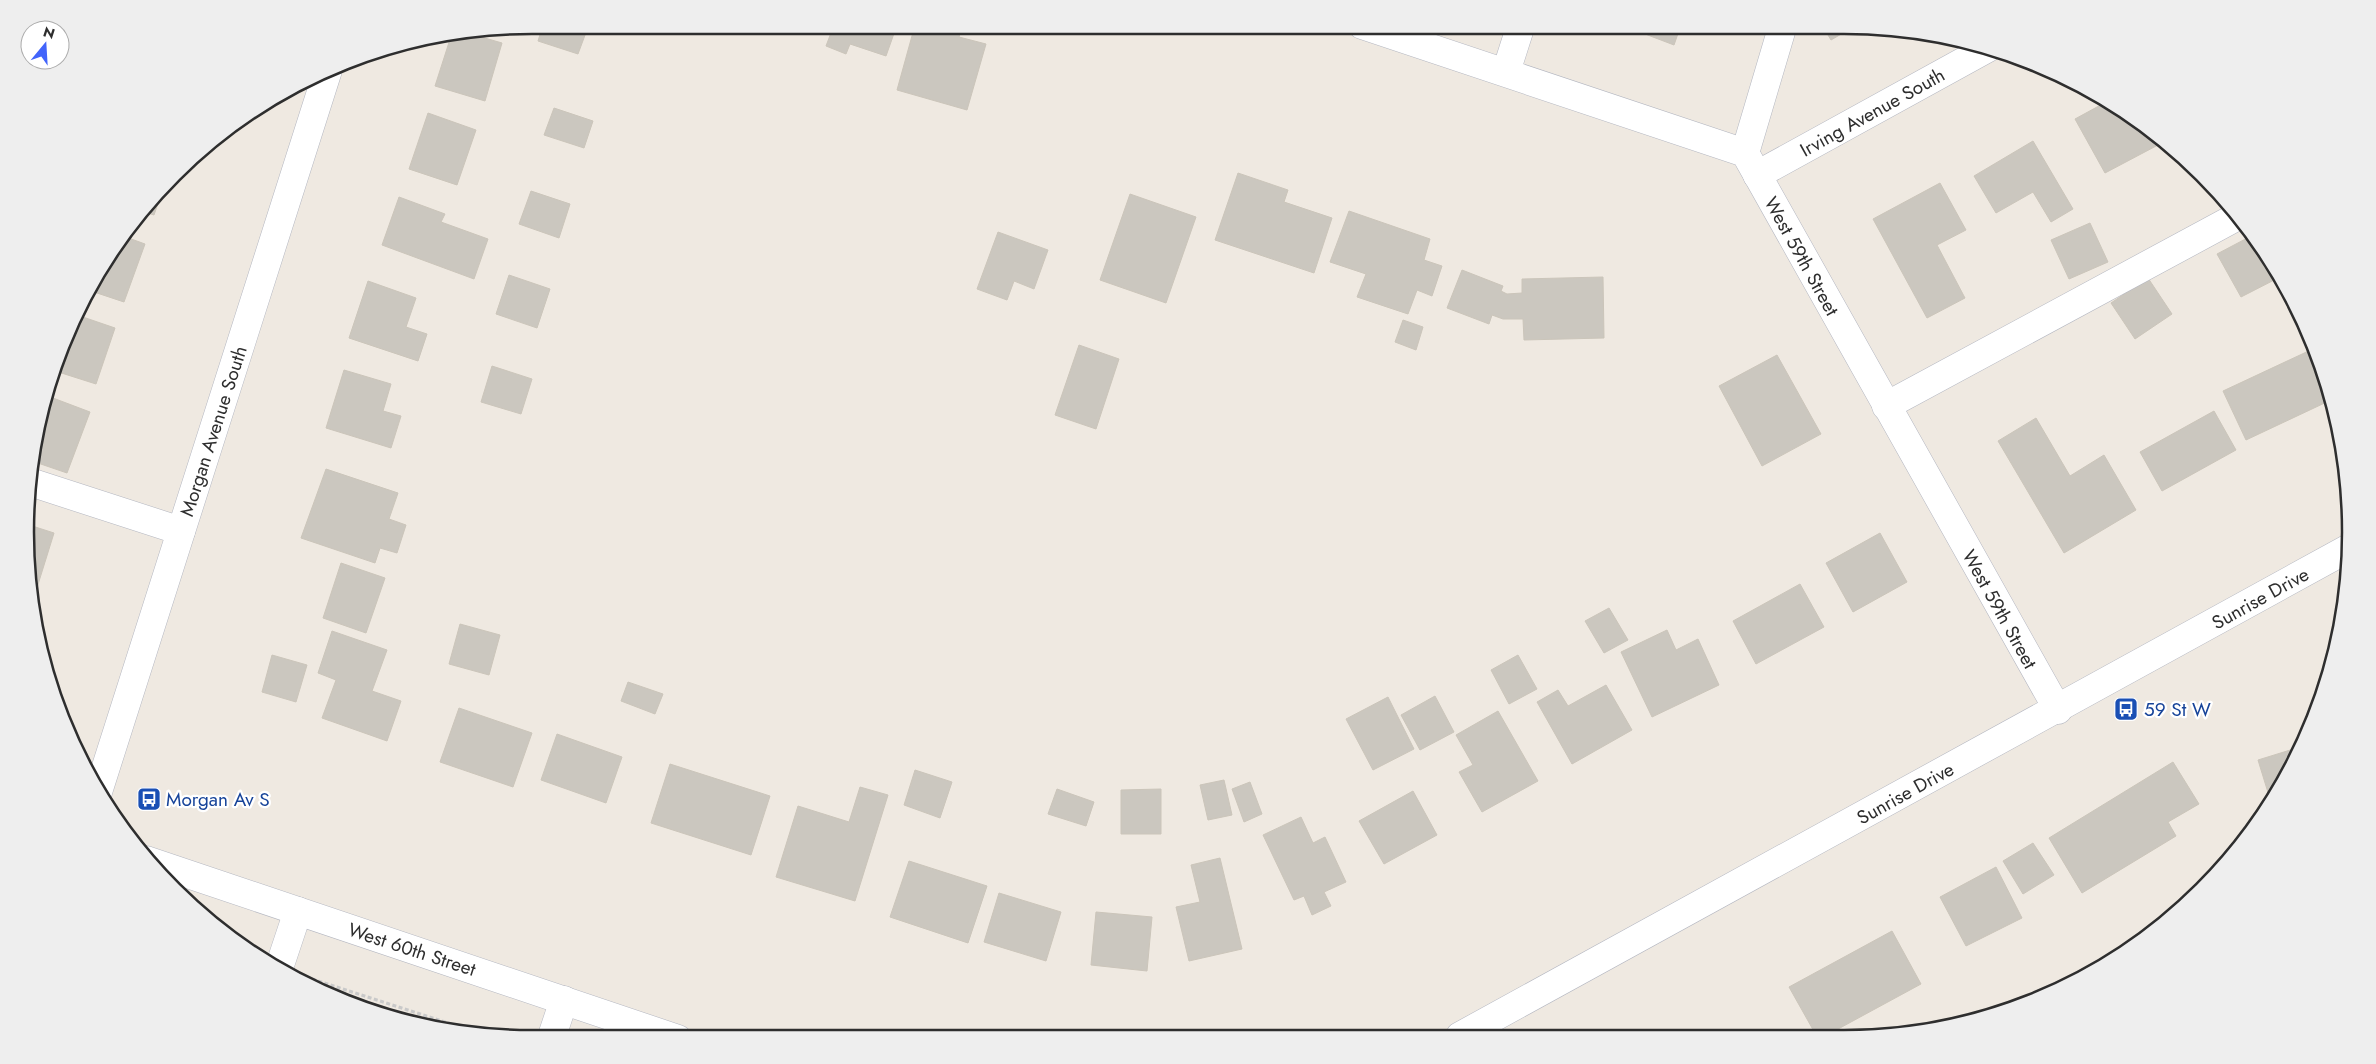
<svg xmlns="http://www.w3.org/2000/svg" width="2376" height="1064" viewBox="0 0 2376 1064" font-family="Jost,sans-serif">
	<rect width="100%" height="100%" fill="#efe9e1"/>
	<g fill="#cbc7bf" stroke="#cbc5ba">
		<polygon points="543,25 588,27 578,54 538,41"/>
		<polygon points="784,25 811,25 808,32"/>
		<polygon points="834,25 897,25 886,56 850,44 846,54 826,46"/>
		<polygon points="915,25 963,25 959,37 986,44 967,110 897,90"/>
		<polygon points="1634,25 1681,25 1674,45 1632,29"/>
		<polygon points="1822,25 1844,25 1855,26 1831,40"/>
		<polygon points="464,32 502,43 485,101 435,86 452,33"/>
		<polygon points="2108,101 2125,110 2150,131 2158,145 2105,173 2075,119"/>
		<polygon points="554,108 593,121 584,148 544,135"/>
		<polygon points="428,113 476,130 457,185 409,169"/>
		<polygon points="2033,141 2073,209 2051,222 2033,192 1996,213 1974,176"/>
		<polygon points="1238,173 1288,190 1284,202 1332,218 1314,273 1215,240"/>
		<polygon points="165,183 154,215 141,211 151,198"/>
		<polygon points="1940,183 1966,230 1937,245 1965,298 1927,318 1873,219"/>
		<polygon points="531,191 570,204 559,238 519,224"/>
		<polygon points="1130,194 1196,217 1166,303 1100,280"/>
		<polygon points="399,197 445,214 441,222 488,239 474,279 382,245"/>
		<polygon points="1349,211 1430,239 1424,260 1442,266 1432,296 1417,290 1408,314 1357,297 1366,274 1330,262"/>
		<polygon points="2090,223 2108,262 2069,279 2051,240"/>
		<polygon points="998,232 1048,250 1034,289 1014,281 1007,300 977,289"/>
		<polygon points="2253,235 2265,250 2280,277 2241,297 2217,254"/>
		<polygon points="123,236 145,244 124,302 88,290 93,279"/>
		<polygon points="1462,270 1503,286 1501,291 1507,294 1522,293 1522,279 1603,277 1604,338 1524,340 1523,319 1503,319 1492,315 1489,324 1447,308"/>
		<polygon points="509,275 550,289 537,328 496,314"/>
		<polygon points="2148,278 2172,314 2135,339 2111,303"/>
		<polygon points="368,281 416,298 406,327 427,334 418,361 349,338"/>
		<polygon points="77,315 115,328 96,384 52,370"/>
		<polygon points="1403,320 1423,327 1416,350 1395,342"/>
		<polygon points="1079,345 1119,359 1096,429 1055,415"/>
		<polygon points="2315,348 2331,400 2246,440 2223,391"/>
		<polygon points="1777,355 1821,434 1762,466 1719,386"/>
		<polygon points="492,366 532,379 521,414 481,402"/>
		<polygon points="344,370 391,384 383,411 401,416 391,448 326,428"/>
		<polygon points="45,395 90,412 67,473 32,461 35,433"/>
		<polygon points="2214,411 2236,450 2162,491 2140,452"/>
		<polygon points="2036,418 2070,476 2104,455 2136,510 2064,553 1998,441"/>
		<polygon points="326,469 398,493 389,519 406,525 397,553 380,548 375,563 301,538"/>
		<polygon points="26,524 54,533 31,607 29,598"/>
		<polygon points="1880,533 1907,582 1853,612 1826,563"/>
		<polygon points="341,563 385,578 366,633 323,618"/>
		<polygon points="1800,584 1824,627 1756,664 1733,621"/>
		<polygon points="1609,608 1628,640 1604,653 1585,621"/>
		<polygon points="460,624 500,635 489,675 449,664"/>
		<polygon points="1667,630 1676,650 1698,639 1719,685 1652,717 1621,652"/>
		<polygon points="332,631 387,650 372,691 401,701 387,741 322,718 336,680 318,673"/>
		<polygon points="272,655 307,665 296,702 262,692"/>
		<polygon points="1518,655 1537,689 1509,704 1491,670"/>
		<polygon points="628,682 663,694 655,714 621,701"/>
		<polygon points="1606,685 1632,730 1572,764 1537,702 1558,690 1568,706"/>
		<polygon points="1435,696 1454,732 1420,750 1401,715"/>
		<polygon points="1388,697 1414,749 1373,770 1346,719"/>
		<polygon points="459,708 532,733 513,787 440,762"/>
		<polygon points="1498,711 1538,781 1482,812 1459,772 1473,765 1456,735"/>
		<polygon points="557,734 622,757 606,803 541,780"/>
		<polygon points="2300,747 2270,799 2258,760"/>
		<polygon points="2173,762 2199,804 2168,822 2176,836 2082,893 2049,838"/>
		<polygon points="670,764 770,796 751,855 651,823"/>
		<polygon points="915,770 952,782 940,818 904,805"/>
		<polygon points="1224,780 1232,815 1208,820 1200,785"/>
		<polygon points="1250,782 1262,814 1244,822 1232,789"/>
		<polygon points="860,787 888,795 855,901 776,877 798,806 849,822"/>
		<polygon points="1057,789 1094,802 1086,826 1048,814"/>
		<polygon points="1161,789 1161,834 1121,834 1121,790"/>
		<polygon points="1413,791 1437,835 1384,864 1359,821"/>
		<polygon points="1301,817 1313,843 1325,837 1346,882 1324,892 1331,906 1312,915 1304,896 1294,900 1263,835"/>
		<polygon points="2033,843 2054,875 2023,894 2003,861"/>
		<polygon points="1220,858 1242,949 1189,961 1176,907 1200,902 1191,865"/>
		<polygon points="909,861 987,886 968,943 890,917"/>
		<polygon points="1996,867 2022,918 1966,946 1940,897"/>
		<polygon points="999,893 1061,912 1046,961 984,942"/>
		<polygon points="1096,912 1152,917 1147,971 1091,965"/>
		<polygon points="1892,931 1921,984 1827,1035 1816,1035 1789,987"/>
	</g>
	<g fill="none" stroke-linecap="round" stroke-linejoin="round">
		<g stroke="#b4b7c1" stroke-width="29">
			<g id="minor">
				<polyline points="1362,25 1745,153 2058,710"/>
				<polyline points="1506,72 1521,25"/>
				<polyline points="1745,153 1783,25"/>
				<polyline points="1757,175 1988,48"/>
				<polyline points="1886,406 2238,216"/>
				<polyline points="30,482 181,531"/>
				<polyline points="98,792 328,70"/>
				<polyline points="146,860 678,1039"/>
				<polyline points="278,971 298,911"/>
				<polyline points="1460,1036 2349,548"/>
				<polyline points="551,1039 564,1000"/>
			</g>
		</g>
		<polyline stroke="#c9c9c9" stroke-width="3" stroke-dasharray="4 2.5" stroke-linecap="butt" points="312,979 482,1034"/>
		<use href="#minor" stroke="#fff" stroke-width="28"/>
	</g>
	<defs>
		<g id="bus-square" transform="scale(1.25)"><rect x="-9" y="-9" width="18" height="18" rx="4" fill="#1a4fb4" stroke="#fff"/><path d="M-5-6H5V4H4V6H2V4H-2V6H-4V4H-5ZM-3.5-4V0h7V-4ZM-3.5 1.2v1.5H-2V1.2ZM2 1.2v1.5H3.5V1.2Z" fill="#fff"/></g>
	</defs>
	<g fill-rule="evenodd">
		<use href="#bus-square" x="2126" y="709"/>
		<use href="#bus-square" x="149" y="799"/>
	</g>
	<g text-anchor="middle" stroke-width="4.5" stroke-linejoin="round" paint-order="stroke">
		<g font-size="19" fill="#2e2e2e" stroke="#fff">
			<text transform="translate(1872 112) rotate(-29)" y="7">Irving Avenue South</text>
			<text transform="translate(1802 256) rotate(61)" y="7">West 59th Street</text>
			<text transform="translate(213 431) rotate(-72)" y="7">Morgan Avenue South</text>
			<text transform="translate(2260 598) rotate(-29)" y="7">Sunrise Drive</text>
			<text transform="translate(2000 609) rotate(61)" y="7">West 59th Street</text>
			<text transform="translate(1905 793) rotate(-29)" y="7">Sunrise Drive</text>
			<text transform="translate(412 949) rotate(18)" y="7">West 60th Street</text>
		</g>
		<g font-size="19" fill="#164399" stroke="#fff" text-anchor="start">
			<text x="2144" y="716">59 St W</text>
			<text x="166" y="806">Morgan Av S</text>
		</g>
	</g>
	<path d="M0 0H2376V1064H0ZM532 34H1844A498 498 0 0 1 2342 532V532A498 498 0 0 1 1844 1030H532A498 498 0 0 1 34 532V532A498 498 0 0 1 532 34Z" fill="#eee" fill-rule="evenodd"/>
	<path fill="none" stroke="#2e2e2e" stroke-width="2.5" d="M532 34H1844A498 498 0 0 1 2342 532V532A498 498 0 0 1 1844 1030H532A498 498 0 0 1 34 532V532A498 498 0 0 1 532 34Z"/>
	<g transform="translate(45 45) rotate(18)"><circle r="24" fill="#ffffff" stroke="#ababab"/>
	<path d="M0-4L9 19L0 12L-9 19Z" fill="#4264fb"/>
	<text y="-8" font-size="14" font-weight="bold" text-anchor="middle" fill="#2e2e2e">N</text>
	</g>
</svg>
